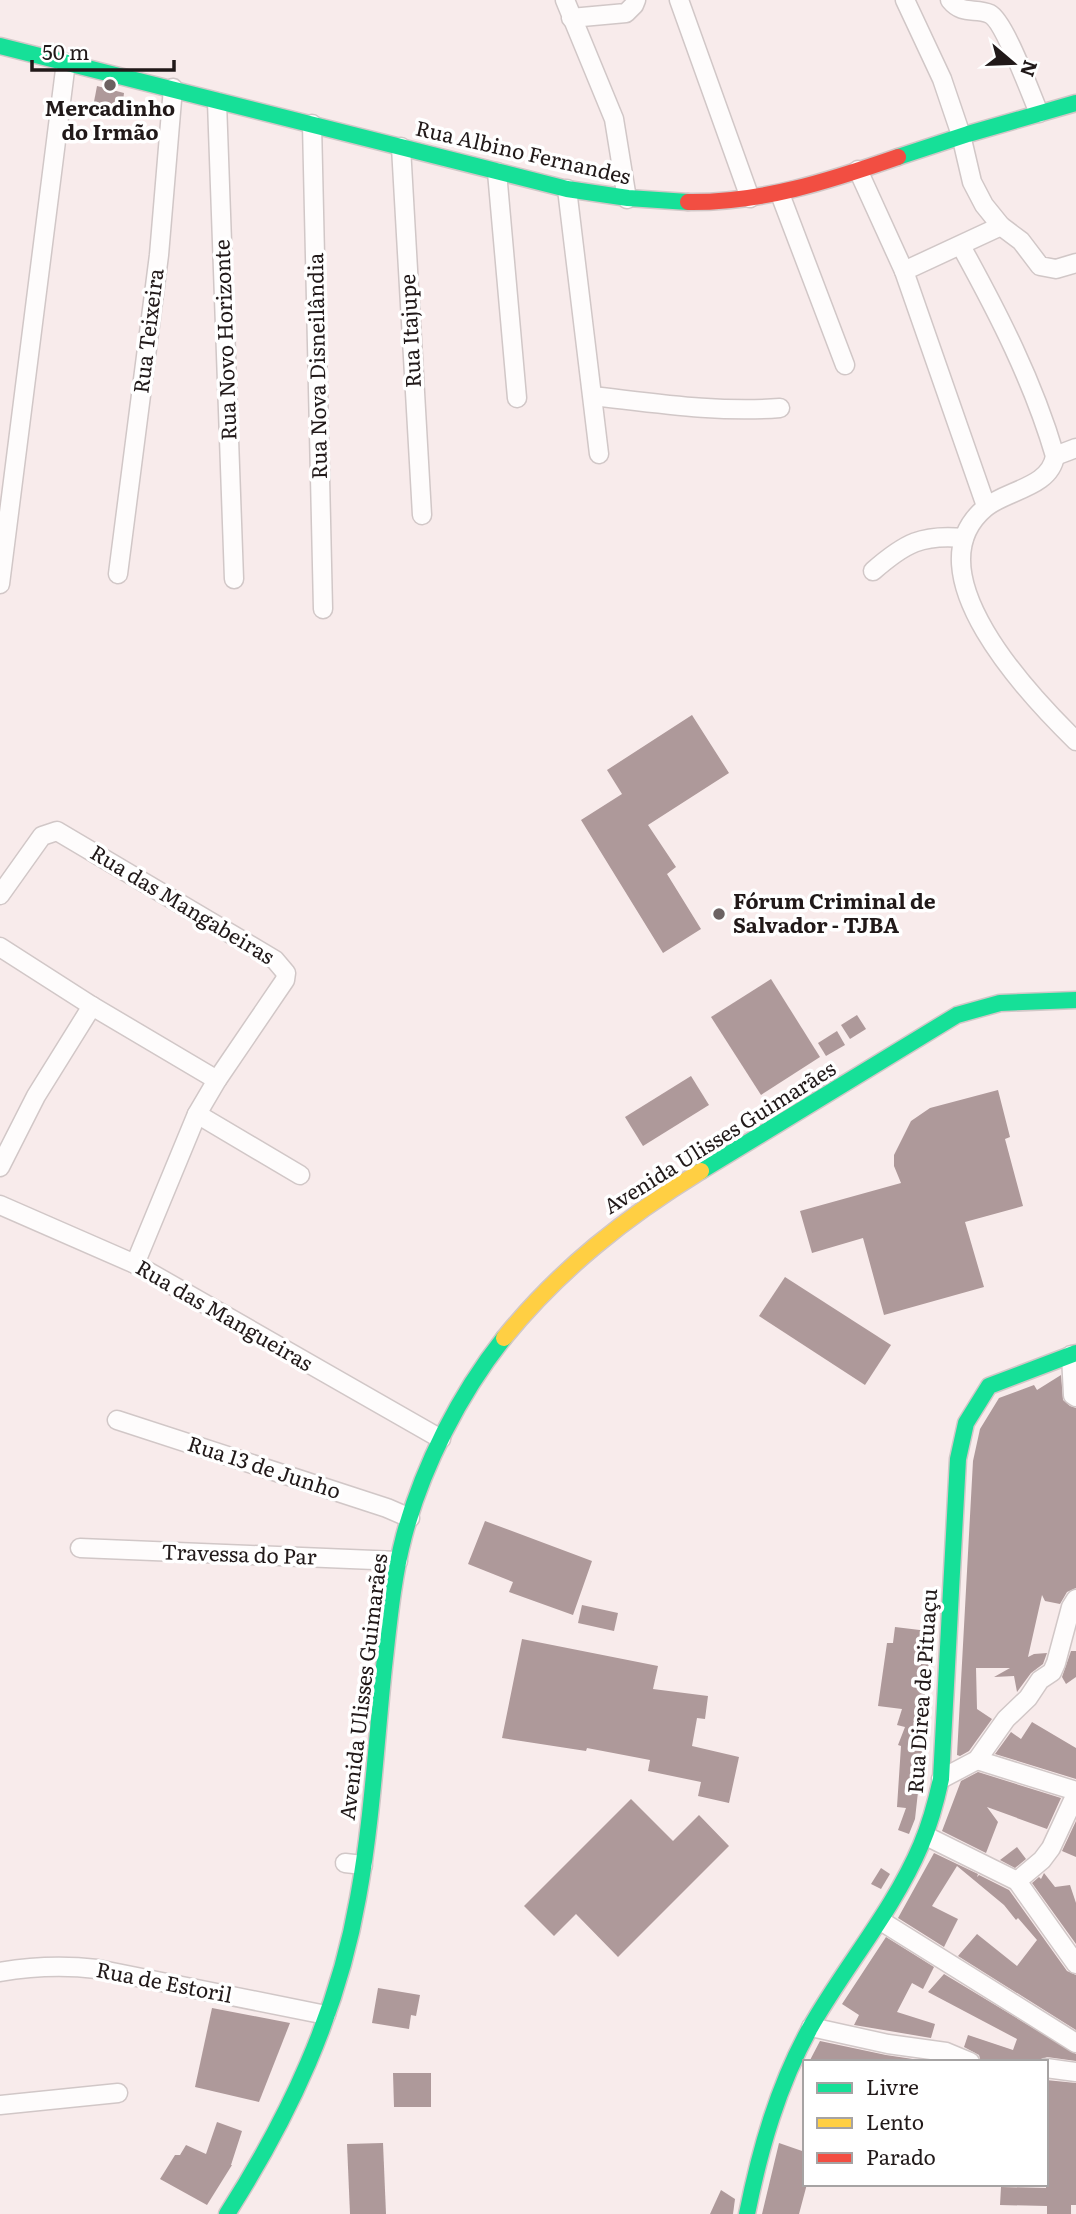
<svg xmlns="http://www.w3.org/2000/svg" width="1076" height="2214" viewBox="0 0 1076 2214" font-family="Literata,serif">
	<rect width="100%" height="100%" fill="#f8ebeb"/>
	<g fill="#ae999a">
		<polygon points="97,86 124,93 122,109 93,107"/>
		<polygon points="692,715 729,773 648,825 676,867 667,874 701,929 663,953 581,820 622,794 607,770"/>
		<polygon points="771,979 820,1057 761,1095 711,1017"/>
		<polygon points="857,1015 866,1029 850,1039 841,1025"/>
		<polygon points="837,1031 845,1045 826,1056 818,1043"/>
		<polygon points="691,1076 709,1105 643,1146 625,1117"/>
		<polygon points="998,1090 1010,1137 1005,1139 1023,1206 965,1222 984,1287 884,1315 863,1238 812,1253 800,1211 901,1183 894,1166 894,1155 911,1121 930,1108"/>
		<polygon points="785,1277 891,1345 865,1385 759,1316"/>
		<polygon points="1061,1375 1063,1400 1070,1406 1076,1408 1076,1588 1067,1592 1060,1604 1045,1601 1042,1595 1028,1657 1034,1654 1047,1653 1043,1664 1031,1673 1017,1692 1014,1676 994,1677 1010,1668 976,1668 977,1709 992,1719 969,1751 960,1756 957,1755 973,1461 980,1429 999,1398 1034,1385 1037,1390"/>
		<polygon points="485,1521 592,1561 573,1615 509,1592 513,1582 468,1564"/>
		<polygon points="582,1605 618,1613 614,1631 578,1623"/>
		<polygon points="931,1620 935,1620 926,1775 920,1774 915,1819 909,1834 898,1830 906,1808 897,1807 901,1746 898,1745 905,1727 897,1725 902,1709 878,1706 887,1643 893,1643 895,1627 928,1631"/>
		<polygon points="522,1639 658,1666 653,1689 708,1696 705,1719 697,1718 692,1746 739,1757 729,1803 698,1796 701,1782 648,1771 650,1760 587,1748 586,1751 502,1738"/>
		<polygon points="1071,1651 1076,1651 1076,1677 1066,1684 1062,1677"/>
		<polygon points="1032,1722 1076,1748 1076,1779 995,1754 1011,1732 1021,1739"/>
		<polygon points="978,1772 1061,1798 1047,1829 987,1807 998,1822 986,1853 942,1831 961,1781"/>
		<polygon points="631,1799 673,1841 699,1815 729,1846 618,1957 576,1914 554,1936 524,1906"/>
		<polygon points="1076,1821 1076,1857 1062,1851"/>
		<polygon points="1017,1847 1026,1859 1015,1868 1000,1860"/>
		<polygon points="934,1853 978,1874 977,1877 979,1875 1009,1890 1067,1971 1076,1975 1076,2030 958,1956 977,1934 1017,1966 1037,1940 1018,1918 1016,1920 1004,1905 957,1866 932,1906 958,1919 944,1947 898,1918"/>
		<polygon points="881,1868 890,1874 881,1889 871,1884"/>
		<polygon points="1044,1873 1055,1887 1070,1885 1076,1903 1076,1944 1032,1883 1039,1877 1041,1879"/>
		<polygon points="886,1937 934,1967 923,1989 912,1983 897,2012 935,2024 931,2038 854,2025 859,2015 842,2004"/>
		<polygon points="944,1974 1076,2054 1076,2061 1047,2057 1037,2062 981,2062 979,2055 964,2047 968,2035 1013,2050 1017,2039 928,1992"/>
		<polygon points="378,1988 420,1995 416,2016 411,2015 409,2029 372,2023"/>
		<polygon points="212,2008 290,2023 259,2102 195,2087"/>
		<polygon points="820,2041 886,2055 933,2062 809,2062"/>
		<polygon points="393,2073 431,2073 431,2107 394,2107"/>
		<polygon points="1046,2080 1076,2083 1076,2205 1071,2205 1071,2214 1047,2214 1047,2206 1000,2205 1001,2187 1046,2188"/>
		<polygon points="217,2122 242,2131 231,2165 232,2165 207,2205 160,2179 175,2155 180,2155 186,2145 206,2154"/>
		<polygon points="383,2143 386,2214 350,2214 347,2144"/>
		<polygon points="779,2143 805,2152 805,2184 807,2184 799,2214 762,2214"/>
		<polygon points="721,2190 735,2199 733,2214 710,2214"/>
	</g>
	<g fill="none" stroke-linecap="round" stroke-linejoin="round">
		<g stroke="#d1c7c7" stroke-width="21">
			<g id="street">
				<polyline points="565,0 614,119 627,199"/>
				<polyline points="679,0 750,198"/>
				<polyline points="905,0 942,79 961,135 972,182 984,205 1001,226 1021,241 1040,266 1056,269 1076,263"/>
				<path d="M 950,0 C 963,16 975,7 990,14 C 1005,22 1031,95 1039,113"/>
				<polyline points="571,18 626,13 634,5 636,0"/>
				<polyline points="217,102 234,579"/>
				<polyline points="312,124 323,609"/>
				<polyline points="401,147 422,515"/>
				<polyline points="858,170 904,271 986,506"/>
				<polyline points="497,172 517,398"/>
				<polyline points="567,189 599,454"/>
				<polyline points="780,194 845,365"/>
				<path d="M 961,246 C 998,313 1033,381 1055,456 C 1050,488 1006,490 985,508 C 910,571 1030,696 1076,741"/>
				<polyline points="904,271 1001,226"/>
				<path d="M 593,396 C 655,403 718,413 780,408"/>
				<polyline points="1055,456 1076,448"/>
				<path d="M 873,571 C 905,543 922,534 964,538"/>
				<polyline points="118,574 159,255 173,88"/>
				<polyline points="0,584 66,62"/>
				<polyline points="0,895 42,836 57,831 275,960 286,973 285,980 217,1080 197,1114 135,1264"/>
				<polyline points="0,947 92,1006 217,1080"/>
				<polyline points="197,1114 300,1175"/>
				<polyline points="0,1167 36,1096 92,1006"/>
				<polyline points="0,1205 135,1264 441,1439"/>
				<polyline points="1071,1355 1073,1395 1076,1397"/>
				<polyline points="117,1420 387,1508 410,1518"/>
				<polyline points="80,1548 398,1561"/>
				<polyline points="977,1760 1076,1791"/>
				<polyline points="941,1779 977,1760 1006,1719 1028,1698 1040,1680 1052,1672 1056,1663 1071,1607 1076,1599"/>
				<polyline points="926,1836 1017,1881 1076,1964"/>
				<polyline points="345,1863 363,1865"/>
				<polyline points="1017,1881 1042,1860 1051,1848 1076,1794"/>
				<polyline points="881,1921 1076,2043"/>
				<path d="M 0,1972 C 34,1966 63,1965 97,1969 L 326,2015"/>
				<polyline points="811,2027 888,2044 946,2052 970,2062"/>
				<polyline points="1046,2068 1076,2072"/>
				<polyline points="0,2105 118,2093"/>
			</g>
		</g>
		<g stroke="#d1c7c7" stroke-width="19">
			<g id="fast">
				<polyline points="0,46 567,189 628,198 688,202"/>
				<polyline points="898,157 968,134 1076,103"/>
				<polyline points="701,1171 957,1015 1000,1003 1076,1000"/>
				<path d="M 227,2214 C 289,2117 338,2013 358,1898 C 372,1822 376,1744 384,1667 C 389,1623 393,1578 404,1536 C 423,1466 459,1395 504,1338"/>
				<path d="M 747,2214 C 760,2149 778,2086 810,2028 C 845,1966 893,1911 921,1845 C 930,1824 936,1802 941,1779 L 958,1459 L 966,1423 L 989,1386 L 1076,1353"/>
			</g>
		</g>
		<g stroke="#d1c7c7" stroke-width="19">
			<path id="slow" d="M 504,1338 C 560,1269 626,1217 701,1171"/>
		</g>
		<g stroke="#d1c7c7" stroke-width="19">
			<path id="jam" d="M 688,202 C 761,203 829,181 898,157"/>
		</g>
		<use href="#street" stroke="#fefcfc" stroke-width="18"/>
		<use href="#fast" stroke="#16e098" stroke-width="16"/>
		<use href="#slow" stroke="#ffcf43" stroke-width="16"/>
		<use href="#jam" stroke="#f24e42" stroke-width="16"/>
	</g>
	<g fill="#6c6262" stroke="#fff" stroke-width="2.5">
		<circle cx="110" cy="85" r="7"/>
		<circle cx="719" cy="914" r="7"/>
	</g>
	<g text-anchor="middle" stroke-width="7" stroke-linejoin="round" paint-order="stroke">
		<g font-size="21" font-weight="bold" fill="#211919" stroke="#fff">
			<text x="110" y="116">Mercadinho<tspan x="110" dy="24">do Irmão</tspan></text>
			<text x="733" y="909" text-anchor="start">Fórum Criminal de<tspan x="733" dy="24">Salvador - TJBA</tspan></text>
		</g>
		<g font-size="21" fill="#211919" stroke="#fff">
			<text transform="translate(523 153) rotate(13)" y="7">Rua Albino Fernandes</text>
			<text transform="translate(149 331) rotate(-83)" y="7">Rua Teixeira</text>
			<text transform="translate(411 331) rotate(-93)" y="7">Rua Itajupe</text>
			<text transform="translate(226 340) rotate(-92)" y="7">Rua Novo Horizonte</text>
			<text transform="translate(318 366) rotate(-91)" y="7">Rua Nova Disneilândia</text>
			<text transform="translate(182 905) rotate(31)" y="7">Rua das Mangabeiras</text>
			<text transform="translate(720 1138) rotate(-32)" y="7">Avenida Ulisses Guimarães</text>
			<text transform="translate(224 1316) rotate(30)" y="7">Rua das Mangueiras</text>
			<text transform="translate(264 1468) rotate(18)" y="7">Rua 13 de Junho</text>
			<text transform="translate(239 1555) rotate(2)" y="7">Travessa do Par</text>
			<text transform="translate(364 1687) rotate(-83)" y="7">Avenida Ulisses Guimarães</text>
			<text transform="translate(923 1691) rotate(-86)" y="7">Rua Direa de Pituaçu</text>
			<text transform="translate(164 1983) rotate(11)" y="7">Rua de Estoril</text>
		</g>
	</g>
	<rect x="803" y="2060" width="245" height="126" fill="#ffffff" stroke="#a6a3a3" stroke-width="2"/>
	<rect x="817" y="2083" width="35" height="10" fill="#16e098" stroke="#a6a3a3" stroke-width="2"/>
	<text x="866" y="2095" font-size="21" fill="#211919">Livre</text>
	<rect x="817" y="2118" width="35" height="10" fill="#ffcf43" stroke="#a6a3a3" stroke-width="2"/>
	<text x="866" y="2130" font-size="21" fill="#211919">Lento</text>
	<rect x="817" y="2153" width="35" height="10" fill="#f24e42" stroke="#a6a3a3" stroke-width="2"/>
	<text x="866" y="2165" font-size="21" fill="#211919">Parado</text>
	<g transform="translate(1013 63) rotate(109)" stroke="#ffffff" stroke-width="5" paint-order="stroke">
	<path d="M0-5L12 26L0 18L-12 26Z" fill="#211919"/>
	<text y="-10" font-size="19" font-weight="bold" text-anchor="middle" fill="#211919">N</text>
	</g>
	<path d="M32 60v10h142v-10" fill="none" stroke="#211919" stroke-width="3.5"/>
	<text x="42" y="60" font-size="21" fill="#211919" stroke="#ffffff" stroke-width="5" paint-order="stroke">50 m</text>
</svg>
